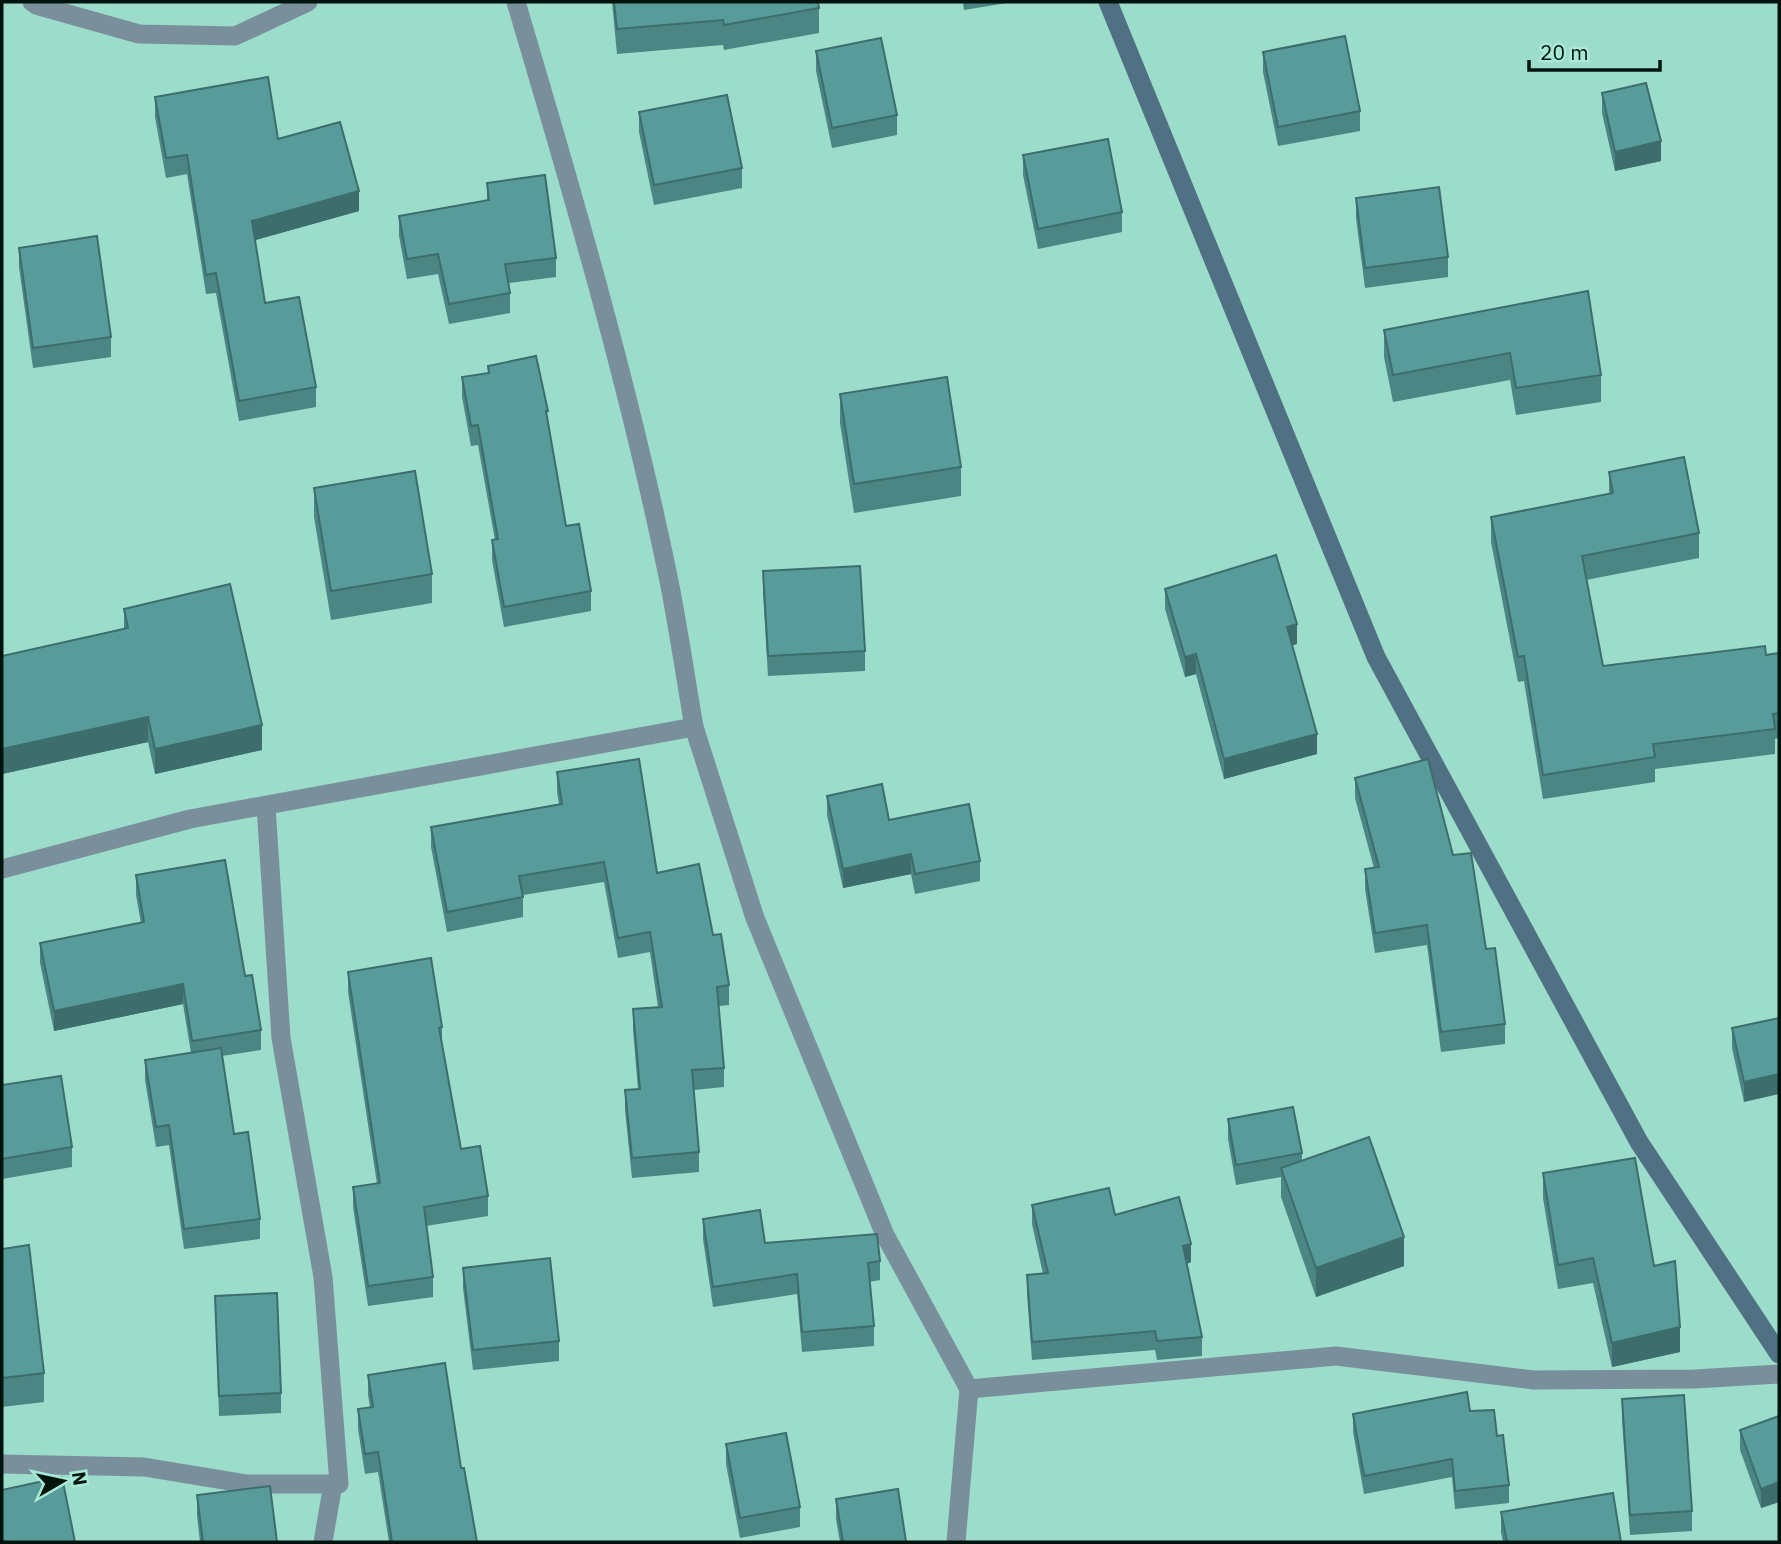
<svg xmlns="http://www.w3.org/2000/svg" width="1781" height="1544" viewBox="0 0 1781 1544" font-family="'IBM Plex Sans',sans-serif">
	<rect width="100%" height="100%" fill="#9cdcca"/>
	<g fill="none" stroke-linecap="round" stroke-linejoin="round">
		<g stroke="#798f9c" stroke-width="19">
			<polyline points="32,2 36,5 139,34 235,36 308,2"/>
			<polyline points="694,727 755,918 885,1235 969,1389 1336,1356 1534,1380 1695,1379 1779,1374"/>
			<path d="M 2,869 L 190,819 L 694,727 C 686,680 679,633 670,586 C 630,389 573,194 516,2"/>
			<polyline points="2,1464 144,1467 247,1484 339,1484 323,1277 281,1038 266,806"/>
			<polyline points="323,1542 333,1484"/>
			<polyline points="956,1542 969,1389"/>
		</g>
		<polyline stroke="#507083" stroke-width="19" points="1108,2 1376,657 1639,1142 1779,1354"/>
	</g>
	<g fill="#4b8685">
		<polygon points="612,2 818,2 819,8 819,33 724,50 723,45 617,54"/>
		<polygon points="963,2 1013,2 964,10"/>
		<polygon points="816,51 897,115 897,135 832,148 816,71"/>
		<polygon points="1263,52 1360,111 1360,131 1278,146 1263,72"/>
		<polygon points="1602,93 1661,161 1615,171 1602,113"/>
		<polygon points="155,97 278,139 359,211 255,240 265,303 316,387 316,407 239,421 216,293 206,294 187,174 166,178 155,117"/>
		<polygon points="639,112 742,168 742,188 654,205 639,132"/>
		<polygon points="1023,155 1122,212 1122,232 1038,249 1023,175"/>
		<polygon points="487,183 556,258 556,277 509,283 510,293 510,313 449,324 438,274 407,279 399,236 399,216 487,201"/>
		<polygon points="1356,198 1448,257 1448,277 1365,288 1356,218"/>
		<polygon points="19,248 111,337 111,357 33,368 19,267"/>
		<polygon points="1588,291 1601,375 1601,402 1516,415 1510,380 1393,402 1384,357 1384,330"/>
		<polygon points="488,366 548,423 566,526 591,591 591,611 504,627 492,560 492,540 495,540 478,445 471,446 462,397 462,377 488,373"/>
		<polygon points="840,394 961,467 961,496 854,513 840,423"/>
		<polygon points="1609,472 1699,533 1699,558 1586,580 1603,666 1766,655 1779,653 1779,738 1775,739 1775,754 1655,769 1655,782 1543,799 1524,681 1518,682 1491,542 1491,517 1609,494"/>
		<polygon points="314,488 432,574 432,603 331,620 314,517"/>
		<polygon points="763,571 865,651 865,671 768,676 763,591"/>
		<polygon points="1165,589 1297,644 1292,645 1317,754 1224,779 1196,674 1185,677 1165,609"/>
		<polygon points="124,609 262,750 155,774 148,742 2,774 2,656 124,629"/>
		<polygon points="557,772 657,873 713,935 729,985 729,1005 719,1006 724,1068 724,1087 694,1090 699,1152 699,1172 632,1178 625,1110 625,1090 638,1089 633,1029 633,1009 658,1007 650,952 618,958 604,882 523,895 523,917 447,932 431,847 431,827 559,804 557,792"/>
		<polygon points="1355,778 1453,855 1486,949 1505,1024 1505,1044 1441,1052 1427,945 1375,953 1365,889 1365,869 1374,868 1355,798"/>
		<polygon points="827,796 889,820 980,861 980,881 915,894 911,874 843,888 827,815"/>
		<polygon points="136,875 245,976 261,1030 261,1050 222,1056 234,1134 260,1219 260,1239 184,1249 169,1145 156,1147 145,1080 145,1060 191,1053 183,1004 54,1031 40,963 40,943 141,923 136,895"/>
		<polygon points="348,972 442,1027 442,1043 461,1149 488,1196 488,1216 426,1226 433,1277 433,1297 368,1306 353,1207 353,1187 377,1184 348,992"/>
		<polygon points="1779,1018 1744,1102 1732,1048 1732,1028"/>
		<polygon points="2,1085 72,1147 72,1167 2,1179"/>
		<polygon points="1228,1119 1302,1153 1302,1161 1404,1266 1316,1297 1281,1197 1281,1177 1236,1185 1228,1139"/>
		<polygon points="1543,1173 1654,1266 1680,1352 1612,1367 1593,1283 1558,1289 1543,1198"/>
		<polygon points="1032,1205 1115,1215 1191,1262 1187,1264 1202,1337 1202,1356 1157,1360 1155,1350 1032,1360 1027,1294 1027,1275 1043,1274 1032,1224"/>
		<polygon points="703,1219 765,1243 880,1261 880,1280 869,1282 874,1326 874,1346 802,1352 797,1294 713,1307 703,1239"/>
		<polygon points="2,1249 44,1373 44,1402 2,1407"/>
		<polygon points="463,1268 559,1341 559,1361 473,1370 463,1288"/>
		<polygon points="215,1296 281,1393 281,1413 219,1416"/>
		<polygon points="368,1375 461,1468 477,1542 389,1542 378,1472 365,1474 358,1429 358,1409 370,1407 368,1395"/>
		<polygon points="1622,1399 1692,1511 1692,1531 1630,1535 1622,1419"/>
		<polygon points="1353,1414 1497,1436 1509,1485 1509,1503 1455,1509 1452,1477 1364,1494 1353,1432"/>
		<polygon points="1779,1416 1779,1502 1761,1508 1740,1450 1740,1430"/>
		<polygon points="726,1444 800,1507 800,1527 740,1538 726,1464"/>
		<polygon points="197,1495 277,1542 200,1542 197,1515"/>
		<polygon points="836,1499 906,1542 840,1542 836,1519"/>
		<polygon points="1501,1512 1621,1542 1503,1542 1501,1532"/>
	</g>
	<g fill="#3d6d6c">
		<polygon points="1661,141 1661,161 1615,171 1615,152"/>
		<polygon points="359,191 359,211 252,241 252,221"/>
		<polygon points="1297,624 1297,644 1287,647 1287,627"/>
		<polygon points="1196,654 1196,674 1185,677 1185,657"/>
		<polygon points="148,717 148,742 2,774 2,749"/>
		<polygon points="262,725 262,750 155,774 155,749"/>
		<polygon points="1317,734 1317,754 1224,779 1224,759"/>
		<polygon points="911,854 911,874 843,888 843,869"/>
		<polygon points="183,984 183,1004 54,1031 54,1011"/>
		<polygon points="1779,1074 1779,1094 1744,1102 1744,1082"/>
		<polygon points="1404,1237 1404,1266 1316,1297 1316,1268"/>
		<polygon points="1191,1244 1191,1262 1183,1265 1183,1246"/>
		<polygon points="1680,1327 1680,1352 1612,1367 1612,1343"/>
		<polygon points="1779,1482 1779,1502 1761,1508 1761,1489"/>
	</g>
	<g fill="#579c9b" stroke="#3d6d6c" stroke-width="2">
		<polygon points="614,2 818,2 819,8 724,25 723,20 617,29"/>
		<polygon points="1345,36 1360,111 1278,127 1263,52"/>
		<polygon points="881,38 897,115 832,128 816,51"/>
		<polygon points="268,77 278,139 340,122 359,191 252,221 265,303 299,297 316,387 239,401 216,273 206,275 187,155 166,158 155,97"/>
		<polygon points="1646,83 1661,141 1615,152 1602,93"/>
		<polygon points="727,95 742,168 654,185 639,112"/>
		<polygon points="1108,139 1122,212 1038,229 1023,155"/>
		<polygon points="545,175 556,258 505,264 510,293 449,304 438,254 407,259 399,216 489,200 487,183"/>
		<polygon points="1439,187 1448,257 1365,268 1356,198"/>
		<polygon points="97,236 111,337 33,348 19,248"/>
		<polygon points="1588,291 1601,375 1516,388 1510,353 1393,375 1384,330"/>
		<polygon points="536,356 548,411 546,411 566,526 579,524 591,591 504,607 492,540 498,539 478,425 471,426 462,377 489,373 488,366"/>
		<polygon points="947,377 961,467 854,484 840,394"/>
		<polygon points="1684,457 1699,533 1582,556 1603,666 1765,646 1766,655 1779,653 1779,713 1773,714 1775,729 1653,744 1655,757 1543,775 1524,656 1518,657 1491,517 1613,493 1609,472"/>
		<polygon points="415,471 432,574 331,591 314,488"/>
		<polygon points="1276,555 1297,624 1287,627 1317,734 1224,759 1196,654 1185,657 1165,589"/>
		<polygon points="860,566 865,651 768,656 763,571"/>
		<polygon points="230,584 262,725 155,749 148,717 2,749 2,656 128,628 124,609"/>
		<polygon points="639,759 657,873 699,864 713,935 721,934 729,985 717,987 724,1068 692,1070 699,1152 632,1158 625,1090 640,1089 633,1009 662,1007 650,932 618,938 604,862 519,876 523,897 447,912 431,827 562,804 557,772"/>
		<polygon points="1428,759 1453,855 1471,853 1486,949 1495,948 1505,1024 1441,1032 1427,925 1375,933 1365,869 1379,867 1355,778"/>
		<polygon points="882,784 889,820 969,804 980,861 915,874 911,854 843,869 827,796"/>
		<polygon points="225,860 245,976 252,975 261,1030 192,1041 183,984 54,1011 40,943 144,922 136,875"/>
		<polygon points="431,958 442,1027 439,1028 461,1149 480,1146 488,1196 424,1207 433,1277 368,1286 353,1187 380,1183 348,972"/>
		<polygon points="1779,1018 1779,1074 1744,1082 1732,1028"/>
		<polygon points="221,1048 234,1134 248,1132 260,1219 184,1229 169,1125 156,1127 145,1060"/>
		<polygon points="61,1076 72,1147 2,1159 2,1085"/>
		<polygon points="1293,1107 1302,1153 1236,1165 1228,1119"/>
		<polygon points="1369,1137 1404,1237 1316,1268 1281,1168"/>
		<polygon points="1635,1158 1654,1266 1675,1261 1680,1327 1612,1343 1593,1258 1558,1265 1543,1173"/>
		<polygon points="1109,1188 1115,1215 1179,1197 1191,1244 1183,1246 1202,1337 1157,1341 1155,1331 1032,1342 1027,1275 1048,1273 1032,1205"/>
		<polygon points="760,1210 765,1243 877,1234 880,1261 868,1263 874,1326 802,1332 797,1274 713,1287 703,1219"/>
		<polygon points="29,1245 44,1373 2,1378 2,1249"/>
		<polygon points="550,1258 559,1341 473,1350 463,1268"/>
		<polygon points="277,1293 281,1393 219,1396 215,1296"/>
		<polygon points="445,1363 461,1468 464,1468 477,1542 392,1542 378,1452 365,1454 358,1409 373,1407 368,1375"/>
		<polygon points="1467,1392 1470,1411 1494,1410 1497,1436 1503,1435 1509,1485 1455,1491 1452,1459 1364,1476 1353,1414"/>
		<polygon points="1684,1395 1692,1511 1630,1515 1622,1399"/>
		<polygon points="1779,1416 1779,1482 1761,1489 1740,1430"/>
		<polygon points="786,1433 800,1507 740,1518 726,1444"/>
		<polygon points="62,1477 75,1542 2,1542 2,1490"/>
		<polygon points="270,1486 277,1542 203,1542 197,1495"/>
		<polygon points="898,1489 906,1542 843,1542 836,1499"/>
		<polygon points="1613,1493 1621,1542 1507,1542 1501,1512"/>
	</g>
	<rect width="1781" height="1544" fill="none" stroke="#00140e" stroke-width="7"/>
	<g transform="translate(63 1481) rotate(81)" stroke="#a9ead7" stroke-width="5" paint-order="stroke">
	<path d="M0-5L12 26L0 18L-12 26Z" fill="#00140e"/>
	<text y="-10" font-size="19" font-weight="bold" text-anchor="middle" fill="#00140e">N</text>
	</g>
	<path d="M1529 60v10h131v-10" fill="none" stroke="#00140e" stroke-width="3.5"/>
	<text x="1540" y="60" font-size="21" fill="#00140e" stroke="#a9ead7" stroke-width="5" paint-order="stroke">20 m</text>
</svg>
